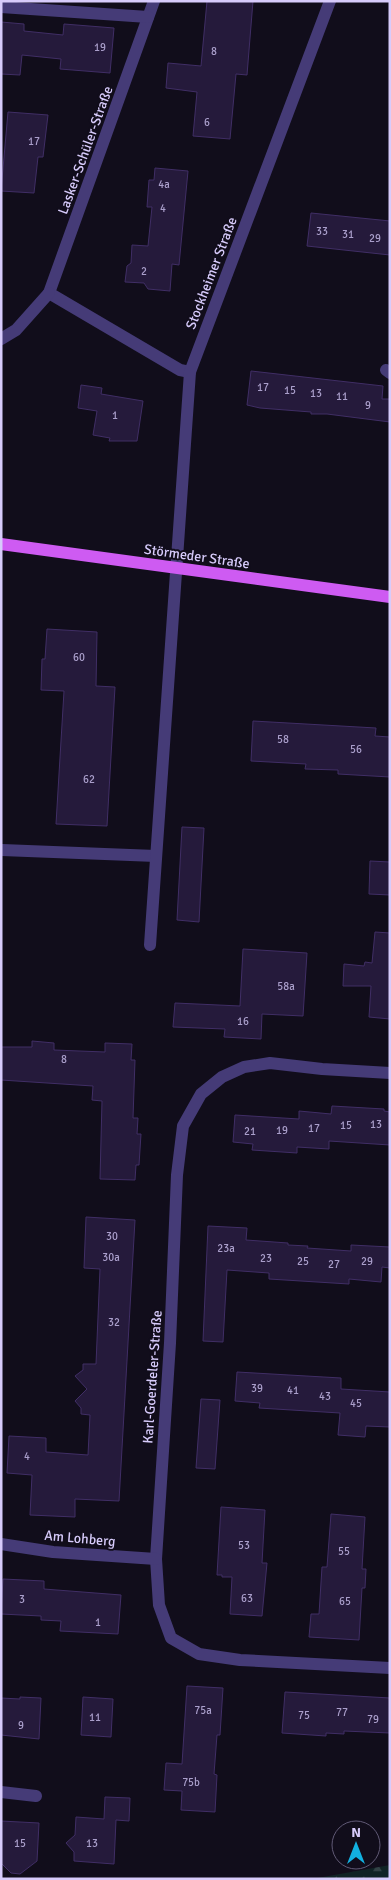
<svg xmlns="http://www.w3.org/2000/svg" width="391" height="1880" viewBox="0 0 391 1880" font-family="Signika,sans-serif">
	<defs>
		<pattern id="forest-firs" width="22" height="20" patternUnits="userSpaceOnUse" patternTransform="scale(1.25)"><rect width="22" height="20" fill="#102325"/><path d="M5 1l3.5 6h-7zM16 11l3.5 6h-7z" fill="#324246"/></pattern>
	</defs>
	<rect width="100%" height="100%" fill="#110d1b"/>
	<polygon fill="url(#forest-firs)" points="390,1865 390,1879 312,1879"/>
	<g fill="#251a3b" stroke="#402e65">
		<polygon points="207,1 253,1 247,75 236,74 230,139 193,136 197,92 166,88 168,63 201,66"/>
		<polygon points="1,22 24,24 24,31 63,35 64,24 114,28 110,73 60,69 61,59 22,55 20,75 1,74"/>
		<polygon points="8,112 48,115 43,157 38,157 34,193 1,191"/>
		<polygon points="155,168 188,171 179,265 172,264 170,291 148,289 144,283 125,282 127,266 131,263 132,245 148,246 152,207 147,207 149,180 154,180"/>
		<polygon points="311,213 390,221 390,255 307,246"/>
		<polygon points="251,371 383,386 382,399 390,399 390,422 327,414 311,414 311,412 260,408 247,405"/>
		<polygon points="81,385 102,388 101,394 143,401 137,441 109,441 110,438 93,435 97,411 78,408"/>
		<polygon points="47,629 97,632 96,686 115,687 107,826 56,824 64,691 41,690 42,659 45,659"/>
		<polygon points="253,721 376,728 375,736 390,737 390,777 338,774 338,770 305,769 306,764 251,761"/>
		<polygon points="182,827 204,828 199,922 177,920"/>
		<polygon points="370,861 390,862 390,895 369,894"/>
		<polygon points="375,932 390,933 390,1019 369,1017 371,986 343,986 344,964 364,966 365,962 372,963"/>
		<polygon points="243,949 307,953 303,1016 262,1014 261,1039 224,1037 225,1029 173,1027 175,1003 240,1006"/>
		<polygon points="32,1041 54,1043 54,1050 105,1052 105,1043 132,1044 131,1060 135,1060 133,1118 138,1118 137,1134 141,1134 139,1165 136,1165 135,1180 100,1179 102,1101 92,1100 93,1086 1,1080 1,1047 32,1047"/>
		<polygon points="332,1106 384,1109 384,1111 390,1112 390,1145 329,1141 329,1149 297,1147 297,1153 252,1150 253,1144 233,1142 235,1115 299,1119 299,1111 331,1114"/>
		<polygon points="86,1217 135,1220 119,1501 75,1499 75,1517 30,1515 32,1475 7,1473 9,1436 46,1438 46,1452 88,1455 90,1415 81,1414 81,1408 75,1401 87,1389 75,1376 83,1370 83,1364 96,1364 100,1269 84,1268"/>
		<polygon points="208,1226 247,1228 246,1240 288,1243 288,1245 308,1246 307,1248 351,1251 351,1245 390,1247 390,1268 382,1267 381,1282 349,1279 349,1284 269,1279 269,1273 227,1270 223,1342 203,1341"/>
		<polygon points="237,1372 341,1378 341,1389 390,1392 390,1427 366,1426 365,1437 338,1435 340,1413 259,1408 260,1403 235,1401"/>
		<polygon points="201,1399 220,1400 215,1469 196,1468"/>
		<polygon points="221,1507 265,1510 262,1563 267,1563 262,1616 230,1614 232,1577 222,1577 222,1575 217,1575"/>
		<polygon points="331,1514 365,1517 362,1569 366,1569 365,1588 362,1588 359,1640 309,1637 311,1614 319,1614 322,1567 327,1567"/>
		<polygon points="3,1579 44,1581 44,1589 121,1595 118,1634 60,1631 61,1621 41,1620 41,1616 1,1614"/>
		<polygon points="187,1686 223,1688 220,1735 217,1735 214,1774 217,1775 215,1812 181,1810 182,1791 164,1790 166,1763 182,1764"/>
		<polygon points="285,1692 390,1698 390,1733 344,1731 344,1734 326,1733 326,1736 282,1733"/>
		<polygon points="20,1697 41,1698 39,1739 1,1735 1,1698 20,1699"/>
		<polygon points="83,1697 113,1699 111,1737 81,1735"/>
		<polygon points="105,1797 130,1798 129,1821 116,1820 114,1864 74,1861 74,1852 66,1843 75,1835 76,1817 104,1819"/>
		<polygon points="1,1821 39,1823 37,1861 20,1874 11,1873 1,1863"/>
	</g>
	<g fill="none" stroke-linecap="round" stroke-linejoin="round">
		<g stroke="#453b77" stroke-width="12">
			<polyline points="154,1 49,293 180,370 190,372"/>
			<polyline points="1,7 148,17"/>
			<polyline points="1,339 16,330 49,293"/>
			<polyline points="386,370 390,373"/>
			<polyline points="2,850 156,856"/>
			<polyline points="150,945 190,372 330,1"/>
			<polyline points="390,1073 322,1069 270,1063 244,1067 222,1077 201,1094 183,1126 177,1175 170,1343 156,1559 159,1605 171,1638 199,1654 240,1660 390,1668"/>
			<polyline points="1,1544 53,1552 156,1559"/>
			<polyline points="1,1792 36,1796"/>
		</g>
		<polyline stroke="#ce5bf2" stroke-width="12" points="1,544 390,597"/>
	</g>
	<g text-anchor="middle" stroke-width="4" stroke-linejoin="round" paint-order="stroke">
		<g font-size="11" fill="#aa9fcb">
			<text x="100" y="51">19</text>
			<text x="214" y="55">8</text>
			<text x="207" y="126">6</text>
			<text x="34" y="145">17</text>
			<text x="164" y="188">4a</text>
			<text x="163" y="212">4</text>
			<text x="322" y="235">33</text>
			<text x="348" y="238">31</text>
			<text x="375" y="242">29</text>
			<text x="144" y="275">2</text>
			<text x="263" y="391">17</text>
			<text x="290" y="394">15</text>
			<text x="316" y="397">13</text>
			<text x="342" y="400">11</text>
			<text x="368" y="409">9</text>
			<text x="115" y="419">1</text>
			<text x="79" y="661">60</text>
			<text x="283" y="743">58</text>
			<text x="356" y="753">56</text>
			<text x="89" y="783">62</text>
			<text x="286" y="990">58a</text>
			<text x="243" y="1025">16</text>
			<text x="64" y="1063">8</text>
			<text x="376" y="1128">13</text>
			<text x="346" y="1129">15</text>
			<text x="314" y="1132">17</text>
			<text x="282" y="1134">19</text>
			<text x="250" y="1135">21</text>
			<text x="112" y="1240">30</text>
			<text x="226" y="1252">23a</text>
			<text x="111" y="1261">30a</text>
			<text x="266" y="1262">23</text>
			<text x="303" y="1265">25</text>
			<text x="367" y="1265">29</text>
			<text x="334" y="1268">27</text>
			<text x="114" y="1326">32</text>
			<text x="257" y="1392">39</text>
			<text x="293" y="1394">41</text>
			<text x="325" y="1400">43</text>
			<text x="356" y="1407">45</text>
			<text x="27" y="1460">4</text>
			<text x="244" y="1549">53</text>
			<text x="344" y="1555">55</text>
			<text x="247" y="1602">63</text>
			<text x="22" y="1603">3</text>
			<text x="345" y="1605">65</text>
			<text x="98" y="1626">1</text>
			<text x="203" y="1714">75a</text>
			<text x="342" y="1716">77</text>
			<text x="304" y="1719">75</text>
			<text x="95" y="1721">11</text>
			<text x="373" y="1723">79</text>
			<text x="21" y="1729">9</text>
			<text x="191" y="1786">75b</text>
			<text x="20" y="1847">15</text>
			<text x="92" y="1847">13</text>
		</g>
		<g font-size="14" fill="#d7cbfb" stroke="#110d1b">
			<text transform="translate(85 150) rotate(-70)" y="5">Lasker-Schüler-Straße</text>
			<text transform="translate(211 273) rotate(-69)" y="5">Stockheimer Straße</text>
			<text transform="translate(197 556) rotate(8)" y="5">Störmeder Straße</text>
			<text transform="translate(152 1377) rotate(-86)" y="5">Karl-Goerdeler-Straße</text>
			<text transform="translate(80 1538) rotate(5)" y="5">Am Lohberg</text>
		</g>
	</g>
	<rect width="391" height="1880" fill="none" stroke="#d7cbfb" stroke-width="5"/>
	<g transform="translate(356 1845)"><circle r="24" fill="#110d1b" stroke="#605975"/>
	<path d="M0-4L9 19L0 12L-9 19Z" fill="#12b0e0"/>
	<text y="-8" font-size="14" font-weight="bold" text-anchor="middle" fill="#d7cbfb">N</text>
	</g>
</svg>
